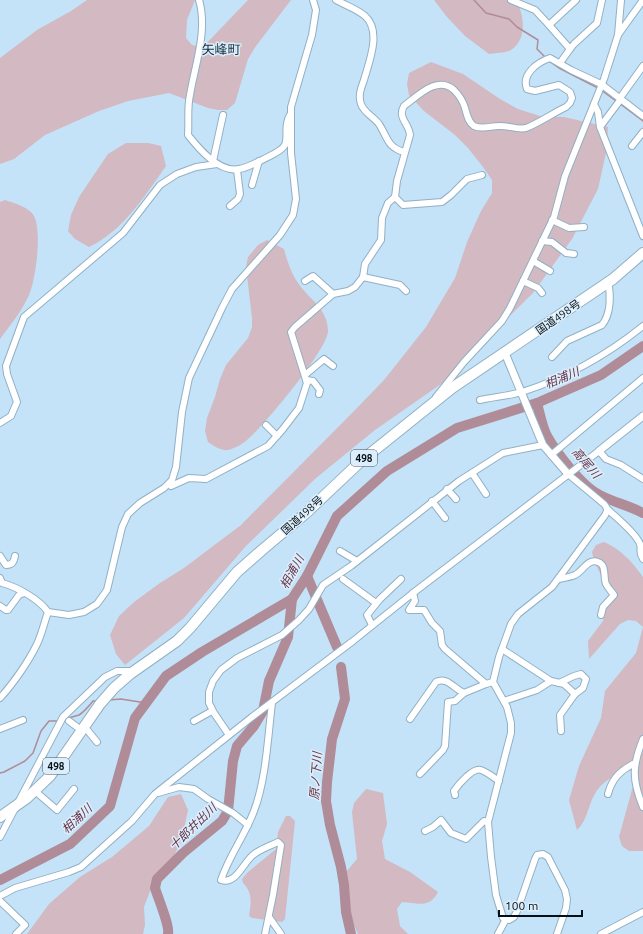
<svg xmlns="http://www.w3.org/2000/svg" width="643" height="934" viewBox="0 0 643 934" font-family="Ubuntu,'Noto Sans JP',sans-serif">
	<rect width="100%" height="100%" fill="#c4e3f8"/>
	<g fill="#d3b9c1">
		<polygon points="87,0 195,0 187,20 186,38 192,45 203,47 248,0 291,0 256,46 248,59 235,103 227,110 218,110 208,108 169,93 128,101 99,111 45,135 14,159 0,164 0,58 37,30 71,11"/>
		<path d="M 434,0 L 516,0 C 524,14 528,39 511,50 C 506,53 495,53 489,54 L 465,36 L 447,17 Z"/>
		<polygon points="431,62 463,74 500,99 518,109 543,117 564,117 608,127 606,153 598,189 572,239 533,293 441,384 375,430 316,478 245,547 184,618 125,665 116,654 110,635 119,616 134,602 160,583 184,568 241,525 357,408 384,380 426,327 455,278 467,242 481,211 492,193 492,180 483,167 468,148 455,135 424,111 409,95 407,84 409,73"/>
		<path d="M 126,143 L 148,143 L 161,146 L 166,166 C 144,197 124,230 89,247 L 75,239 L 68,231 L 71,215 L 79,197 L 108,154 Z"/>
		<path d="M 5,200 C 14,203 29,207 34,216 C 42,231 36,279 29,295 C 22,311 11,324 0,339 L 0,202 Z"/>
		<path d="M 267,240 L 284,249 C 287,260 290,270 296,280 C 307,298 328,308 328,331 C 328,349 263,427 247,440 C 243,444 233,449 228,450 C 221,451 214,446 208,442 L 205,431 L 207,418 L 215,397 L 220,379 L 226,365 L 248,338 L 252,327 L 252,318 L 246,267 L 248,257 L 258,245 Z"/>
		<path d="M 604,542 C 621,549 633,563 643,577 L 643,851 L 629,851 L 622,846 L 619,837 L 635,779 L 632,771 L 623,770 C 614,776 602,782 596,792 C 588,804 588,820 577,830 L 569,800 L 579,766 L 601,718 L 605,691 L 636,653 L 643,627 L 636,621 L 628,620 L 620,624 L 589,659 L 588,641 L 603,621 L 610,593 L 594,561 L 592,552 L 596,545 Z"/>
		<path d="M 366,789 L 383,793 L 387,824 L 382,841 L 385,859 L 410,872 L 438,892 C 429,909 418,903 402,902 L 397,909 L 400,926 L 408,934 L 358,934 L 345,906 L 346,872 L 357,859 L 352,812 L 354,803 Z"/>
		<polygon points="181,794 188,810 182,838 175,854 150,891 144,907 145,925 143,934 27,934 49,904 80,877 112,857 149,826 168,797"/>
		<path d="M 286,816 L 290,816 L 295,821 L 285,919 L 282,922 L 252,918 L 249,916 C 251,903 253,893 243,883 L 242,879 L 248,872 L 276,849 L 278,832 Z"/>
	</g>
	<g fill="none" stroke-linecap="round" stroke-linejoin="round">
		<g stroke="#af8c97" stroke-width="1.5">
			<polyline points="474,0 486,13 509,19 517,27 538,40 537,49 545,57"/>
			<polyline points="549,61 559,68 598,88"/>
			<polyline points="601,90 616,101"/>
			<polyline points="619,103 643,121"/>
			<polyline points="109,700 121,699 146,703"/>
			<path d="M 63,720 C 69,717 73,717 79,715 C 84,712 89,706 93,701 L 97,701"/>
			<polyline points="0,773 4,772 25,761 33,753 41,731 49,721 60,721"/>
		</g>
		<g stroke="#af8c97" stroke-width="10">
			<path d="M 537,403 C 540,414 542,426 547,436 C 556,452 581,485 598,494 C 612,502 628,505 643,513"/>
			<polyline points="307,576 337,647"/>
			<polyline points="341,667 345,699 332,739 327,782 326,801 330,825 341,867 344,885 346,912 351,934"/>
			<polyline points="0,880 70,844 110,806 135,718 166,676 202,652 292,599 307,576 337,516 387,471 457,428 537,403 601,375 643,346"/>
			<path d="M 168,934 C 170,926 158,898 155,888 L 157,879 L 183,853 L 222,821 L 228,811 L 233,761 L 237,746 L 254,726 L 263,711 L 269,681 L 288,637 L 292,599"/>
		</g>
		<g stroke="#92b0c4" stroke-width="8">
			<g id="minor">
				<path d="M 199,0 C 208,30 195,65 190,95 C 187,108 189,122 188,135 C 199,149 219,173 239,169 C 247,168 255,163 262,160 C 269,156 281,152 285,145 C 289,135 283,127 290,115"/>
				<path d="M 336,0 C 345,5 357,9 365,16 C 382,31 369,62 364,80 C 361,88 358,96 361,104 C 364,113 374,117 379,124 C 388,138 387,147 404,152"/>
				<polyline points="511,0 535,10 549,25 576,0"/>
				<polyline points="549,25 570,49 560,63"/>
				<polyline points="618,35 643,0"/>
				<polyline points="570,49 574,44 597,23 602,0"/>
				<polyline points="620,98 643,66"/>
				<polyline points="594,104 598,112 600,127 643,236"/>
				<polyline points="600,127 621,99"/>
				<polyline points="632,146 643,132"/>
				<polyline points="213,161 223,115"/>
				<path d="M 482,175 L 467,179 L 451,195 L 442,202 L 403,205 L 395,197 L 397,181 L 410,135 C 409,123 397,118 404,106 C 418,96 437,75 454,90 C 459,95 463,101 465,108 C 467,115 468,122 474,126 C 482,130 491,126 498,126 C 507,125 517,130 526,128 C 537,124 555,112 566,107 L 570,103 L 572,98 L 570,92 L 559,85 L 535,91 L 527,89 C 521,74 538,62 550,58 L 571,70 L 601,84 L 643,116"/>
				<polyline points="252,185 259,161"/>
				<polyline points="230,206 238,199 240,194 237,170"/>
				<polyline points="552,220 569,228 584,227"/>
				<polyline points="542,241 552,242 566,253 574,254"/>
				<polyline points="533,261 550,271"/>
				<polyline points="363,277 400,285 406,291"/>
				<polyline points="305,281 313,276 333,294"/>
				<polyline points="523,281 538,288 542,293"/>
				<path d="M 552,357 L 567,341 L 602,325 C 611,314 611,295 608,282"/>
				<polyline points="305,375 324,359 333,366"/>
				<polyline points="306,380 313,381 320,390 319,394"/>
				<polyline points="436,397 464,362 502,321 510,308 554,217 565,176 604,79 618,35 621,0"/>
				<path d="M 480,400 C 493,397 508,396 522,392 C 566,378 607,355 643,326"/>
				<polyline points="0,423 11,416 17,402 7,374 6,366 24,317 123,233 160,185 177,174 196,167 217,164"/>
				<polyline points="266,425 277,436"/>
				<polyline points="551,455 643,378"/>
				<polyline points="472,473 486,494"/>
				<polyline points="171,486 189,478 206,479 268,446 283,429 299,408 307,383 291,332 295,327 333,294 348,291 355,287 363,277 365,264 381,240 382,218 388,203 395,197"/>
				<polyline points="447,489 456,499"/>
				<polyline points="432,501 445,518"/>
				<path d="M 607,509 C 616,517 636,533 640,544 C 642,550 638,551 643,559"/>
				<polyline points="340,551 357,561"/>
				<path d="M 0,556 L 6,565 C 13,565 14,561 15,556"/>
				<path d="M 0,578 L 2,583 C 17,587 39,599 48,612 L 69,615 L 84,612 L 97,604 L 107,590 L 122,527 L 128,514 L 140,503 L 164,488 L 172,480 L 176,467 L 182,412 L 189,378 L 223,306 L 232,289 L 280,235 L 293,215 L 296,199 L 291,153 L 291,107 L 312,35 L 316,10 L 313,0"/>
				<polyline points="343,579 376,603"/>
				<path d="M 559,579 C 564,578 570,577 575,575 C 583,571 588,558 598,562 C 607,565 603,577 606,584 C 608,588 611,591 614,595 L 603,607 L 601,615"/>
				<polyline points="413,593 415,601 409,610 424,610 432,623 440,631 442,645 445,649 486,684 493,682"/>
				<polyline points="0,606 6,610 8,610 19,595 24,593"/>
				<polyline points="372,625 367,615 380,599 401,579"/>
				<polyline points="502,649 551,681 537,690 504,701"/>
				<polyline points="551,681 564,684 575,694 560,715 561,731"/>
				<polyline points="559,683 574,676 581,674 586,679 583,688 575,694"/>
				<path d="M 0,698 C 13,684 29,661 37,644 C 42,634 44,623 48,612"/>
				<path d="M 410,719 L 436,682 C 447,676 454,689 464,693 L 486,684"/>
				<polyline points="69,721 81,730"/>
				<polyline points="194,721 212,711"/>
				<polyline points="84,726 97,742"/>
				<polyline points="0,729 23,720"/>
				<polyline points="229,735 214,713 209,703 209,692 213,681 221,670 237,658 282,635 299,620 309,609 323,585 351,566 459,481 503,453 543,445"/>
				<path d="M 643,739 C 632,766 632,780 643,807"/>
				<polyline points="420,774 443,750 445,746 448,702 455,701 464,693"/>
				<polyline points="35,791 57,810 74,789"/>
				<polyline points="158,793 179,787 194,789 208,799 233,813 248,825"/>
				<path d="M 608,794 C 612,778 621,770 635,763"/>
				<path d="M 455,795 L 454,791 C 458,785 473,767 481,770 C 487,772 493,777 499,781"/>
				<polyline points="425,831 433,827 441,820 451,833 466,839 484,821 488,822"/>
				<polyline points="0,837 63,717 105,677 117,671 133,671"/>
				<polyline points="0,896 15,888 69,872 81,867 132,821 155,794 252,717 353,641 413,593 599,451 606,459 621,465 643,479"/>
				<polyline points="0,901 25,925 16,934"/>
				<polyline points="269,917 281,934"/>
				<path d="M 265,934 L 273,895 L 281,845 L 278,842 C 270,846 260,849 253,855 C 243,863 236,885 221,880 C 229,856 245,835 254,811 C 266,780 268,736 272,703"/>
				<polyline points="498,934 506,919"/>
				<path d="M 557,934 L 566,908 L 567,899 L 565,890 L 548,857 L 543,854 L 537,855 L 535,859 L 517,911 L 514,917 L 509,920 L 503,918 L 496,895 L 491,857 L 488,822 L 511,733 L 511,723 L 507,707 L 493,682 L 499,657 L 511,624 L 518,614 L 552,587 L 603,518 C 607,513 609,509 604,504 L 568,474"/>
				<polyline points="601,934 643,912"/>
			</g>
		</g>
		<g stroke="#92b0c4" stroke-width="9">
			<g id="tertiary">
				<polyline points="505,353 543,445 568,474"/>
				<polyline points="599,451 643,416"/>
			</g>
		</g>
		<g stroke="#92b0c4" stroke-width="12">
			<polyline id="trunk" points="0,817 27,798 50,776 100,704 114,688 130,674 177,641 190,628 237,572 262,550 306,513 361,461 452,388 613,279 643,253"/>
		</g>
		<use href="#minor" stroke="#fff" stroke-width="6"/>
		<use href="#tertiary" stroke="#fff" stroke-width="7"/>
		<use href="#trunk" stroke="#fff" stroke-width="10"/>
	</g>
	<g text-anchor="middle" stroke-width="3" stroke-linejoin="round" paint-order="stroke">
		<g fill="#dceefb" stroke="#46535b" stroke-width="1">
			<rect x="351" y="450" width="26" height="16" rx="3"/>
			<rect x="43" y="758" width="26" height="16" rx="3"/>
		</g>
		<g font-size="10" font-weight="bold" fill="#051016">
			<text x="364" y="462">498</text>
			<text x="56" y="770">498</text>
		</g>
		<g font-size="11" fill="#051016" stroke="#dceefb">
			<text transform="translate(558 317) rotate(-35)" y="4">国道498号</text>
			<text transform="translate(302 515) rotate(-42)" y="4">国道498号</text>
		</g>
		<g font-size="12" font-style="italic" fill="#673548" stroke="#dceefb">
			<text transform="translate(562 378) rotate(-23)" y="4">相浦川</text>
			<text transform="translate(586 463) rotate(49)" y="4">高尾川</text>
			<text transform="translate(292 572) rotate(-61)" y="4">相浦川</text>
			<text transform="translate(316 776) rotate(-86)" y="4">原ノ下川</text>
			<text transform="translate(77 819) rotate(-43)" y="4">相浦川</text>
			<text transform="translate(193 827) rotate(-44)" y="4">十郎井出川</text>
		</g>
		<g font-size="13" fill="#132e3d" stroke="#dceefb">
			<text x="221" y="54">矢峰町</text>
		</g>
	</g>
	<path d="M499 910v6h83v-6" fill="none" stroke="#051016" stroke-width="2"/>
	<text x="505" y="910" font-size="12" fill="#051016" stroke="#dceefb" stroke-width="3" paint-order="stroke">100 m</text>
</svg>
